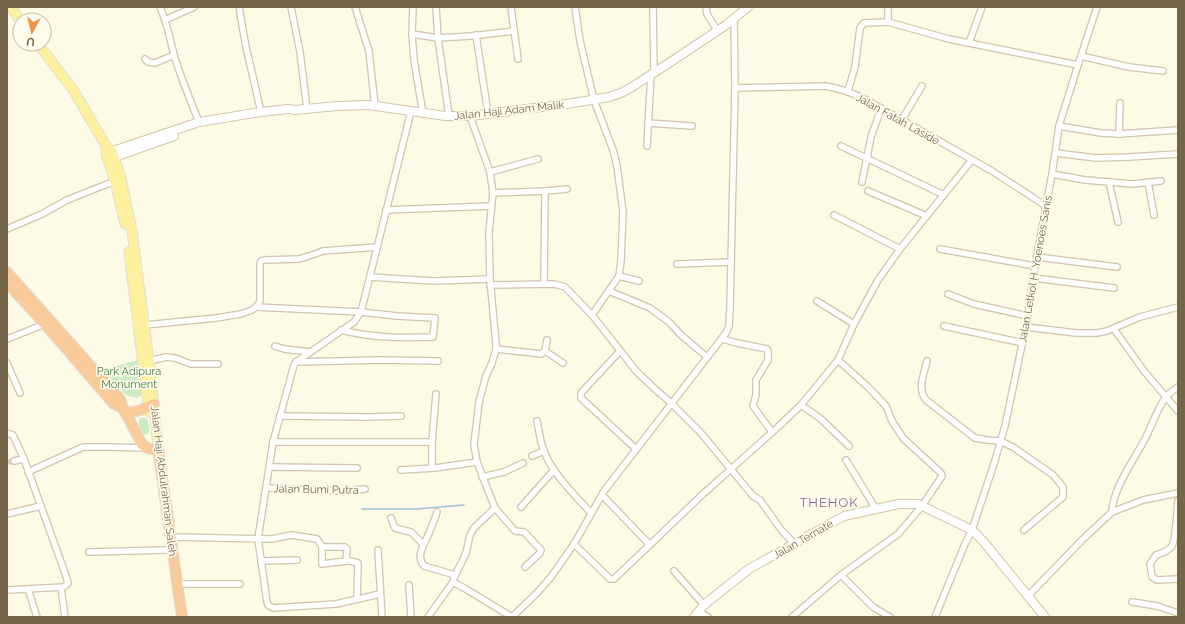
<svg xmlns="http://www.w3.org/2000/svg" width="1185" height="624" viewBox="0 0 1185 624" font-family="Raleway,sans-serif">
	<rect width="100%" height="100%" fill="#fdfae6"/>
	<g fill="#caebc4">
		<polygon points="142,359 144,390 142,395 137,398 126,395 102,370"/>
		<path d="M 143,417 L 147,419 L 149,425 L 149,433 L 146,435 C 140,431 138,425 139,419 Z"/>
	</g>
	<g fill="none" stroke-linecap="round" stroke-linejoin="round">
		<polyline stroke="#9fc2da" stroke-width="1.5" points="362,509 417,509 464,505"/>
		<polyline stroke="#dcd5bf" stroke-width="5.5" stroke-dasharray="5.5 3" stroke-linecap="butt" points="7,462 14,461"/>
		<g stroke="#cfc4ac" stroke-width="8">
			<g id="street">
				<path d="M 160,7 C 167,23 170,38 174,55 C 181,78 190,100 199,122"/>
				<polyline points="239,7 246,47 261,112"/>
				<polyline points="291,7 300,52 307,109"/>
				<polyline points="355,7 369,51 375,106"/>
				<polyline points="413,7 412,34 414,60 423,114"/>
				<polyline points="436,7 438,38 449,116"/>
				<polyline points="511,7 518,59"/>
				<polyline points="575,7 580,41 594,100 613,150 617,166 623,212 621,261 619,276 592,315"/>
				<polyline points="653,7 654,72"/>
				<polyline points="706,7 707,14 717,30"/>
				<polyline points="888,7 888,22"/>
				<polyline points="165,20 194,7"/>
				<polyline points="412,34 438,38 471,36 514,31"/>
				<polyline points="476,35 488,114"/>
				<polyline points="969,43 982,7"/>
				<polyline points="1081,56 1129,67 1163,71"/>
				<polyline points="145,59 148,62 155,63 174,55"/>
				<path d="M 735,88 L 825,86 C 839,88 850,92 863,98 L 992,171 L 1046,206"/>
				<polyline points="848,91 855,67 860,28 864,23 888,22 949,39 1078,65"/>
				<polyline points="470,116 490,172 493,193 489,232 490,279 496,344 496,349 492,363 486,376 479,402 474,444 477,462 495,508 515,531 524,532 541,550 540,553 525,567"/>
				<polyline points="901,121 922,86"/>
				<polyline points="648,123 692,126"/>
				<polyline points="1059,126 1101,133 1119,134 1178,130"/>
				<polyline points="1119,134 1120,103"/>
				<polyline points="647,146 651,74"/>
				<polyline points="841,146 944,195"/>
				<polyline points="1056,153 1096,158 1129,157 1178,154"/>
				<polyline points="490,172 538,159"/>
				<polyline points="1052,174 1085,180 1133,184 1161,181"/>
				<polyline points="862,182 871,137 881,109"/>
				<polyline points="1109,182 1118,222"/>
				<polyline points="1148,182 1154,215"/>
				<polyline points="868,191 927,216"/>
				<polyline points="493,193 545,191 567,189"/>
				<polyline points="386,210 491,206"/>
				<polyline points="834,215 900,249"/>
				<polyline points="7,229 42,214 67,200 115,181"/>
				<polyline points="940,249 1035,266"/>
				<polyline points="1037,257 1117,267"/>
				<polyline points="677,264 731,262"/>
				<polyline points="619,276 639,281"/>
				<polyline points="370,277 434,281 490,279"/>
				<polyline points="1034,278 1114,288"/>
				<polyline points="544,284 545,191"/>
				<polyline points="490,285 554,284 565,287 592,315 637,372 655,389 671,403 701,433 753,496 760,500 782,531 795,544"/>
				<polyline points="609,291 650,308 669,322 681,335 707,357"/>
				<polyline points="948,294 974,304 1028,316"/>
				<polyline points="817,301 854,324"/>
				<path d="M 256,307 L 361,312 L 397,316 L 435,318 L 433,337 C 400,338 373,338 341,330"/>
				<polyline points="145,325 216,318 241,314 252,310 258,305 260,301 260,264 261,261 264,260 299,259 315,254 323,251 377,247"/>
				<polyline points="944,326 1023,343"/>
				<polyline points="1026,327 1076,333 1097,333 1107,331 1140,317 1178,307"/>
				<polyline points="1114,329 1144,371 1178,411"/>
				<polyline points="7,339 45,324"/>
				<polyline points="722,339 737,343 767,349 768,351 768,360 756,380 756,395 753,406 772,432"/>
				<polyline points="275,346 284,349 310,352"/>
				<polyline points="496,349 541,354 545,351 547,340"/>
				<polyline points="545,351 563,363"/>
				<polyline points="620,351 581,393 581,398 636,449"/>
				<polyline points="149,361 166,357 175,358 191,364 218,364"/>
				<path d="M 927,361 C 924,374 917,389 926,400 L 975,438 L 987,440 L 1000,441 L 1013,447 L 1053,475 L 1063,487 L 1063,497 L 1024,530"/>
				<polyline points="296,362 381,360 438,361"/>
				<polyline points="7,363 20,393"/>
				<polyline points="801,405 821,419 849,446"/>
				<polyline points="280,416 369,417 401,416"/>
				<path d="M 537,421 C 539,430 540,442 544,451 C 553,475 574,494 591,513"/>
				<polyline points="7,433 13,435 24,459"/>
				<polyline points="273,442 432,442"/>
				<polyline points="532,456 544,451"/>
				<polyline points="846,460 876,509"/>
				<polyline points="270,467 357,468"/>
				<polyline points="432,468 432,442 436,394"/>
				<polyline points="401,470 435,468 477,462"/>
				<polyline points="28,472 83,447 111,447 145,448"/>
				<polyline points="482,477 504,472 523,463"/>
				<polyline points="267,488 341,491 365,489"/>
				<polyline points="602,495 650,545"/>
				<path d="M 1178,501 C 1177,511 1176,538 1172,546 C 1169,551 1162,553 1156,555 L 1150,564 L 1152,577 L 1157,580 L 1178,579"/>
				<polyline points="521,507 554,470"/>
				<path d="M 437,512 C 435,519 432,526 429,533 C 425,543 415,556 424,566 L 455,575"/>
				<path d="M 1112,512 C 1112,490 1135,458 1145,439 C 1152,425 1157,409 1166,397 C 1169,393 1174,390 1178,387"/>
				<polyline points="7,514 41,506"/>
				<polyline points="391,518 395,528 411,532 423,544"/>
				<polyline points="170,537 272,539 291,535 317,539 321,545 323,547 345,547 347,549 346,560 358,563 357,599"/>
				<polyline points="574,544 607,576 610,579 614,579 703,494 778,427 801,405 838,360 854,324 878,280 900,249 971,161"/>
				<polyline points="322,546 322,564 346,561"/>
				<polyline points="378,550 382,617"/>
				<polyline points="89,552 167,550"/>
				<polyline points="261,561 297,560"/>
				<polyline points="674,571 704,605"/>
				<polyline points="841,575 873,607 890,617"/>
				<polyline points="454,578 466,553 470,535 474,528 495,508"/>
				<polyline points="177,584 240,584"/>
				<polyline points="409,585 411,617"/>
				<polyline points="61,588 65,617"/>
				<polyline points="28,589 37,617"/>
				<polyline points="7,590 64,587 68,583 65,573 24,459 14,461"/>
				<polyline points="380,594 336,604 273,608 268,605 267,602 258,539 273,442 294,365 296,362 354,322 361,312 411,111"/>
				<polyline points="1028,596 1082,540 1112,512 1143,500 1178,493"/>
				<polyline points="1132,602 1157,606 1178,613"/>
				<polyline points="698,611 708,617"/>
				<polyline points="428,617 453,582 464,588 512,617 537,593 551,577 574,544 604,491 726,333 729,326 730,309 735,88 734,20"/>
				<polyline points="792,617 841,575 898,534 922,506 942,476 941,473 903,438 892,421 886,406 868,387 838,360"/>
				<polyline points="935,617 965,544 972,530 993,467 1005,426 1028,316 1035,266 1052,174 1059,126 1078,65 1097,7"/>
			</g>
		</g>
		<g stroke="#d2c6a9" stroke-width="10">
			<g id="secondary">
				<polyline points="107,153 199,122 261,112 288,109 295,110 337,106 369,105 445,116 470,116 567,104 609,97 621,93 632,87 669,63 726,25 748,7"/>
				<polyline points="109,159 174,136"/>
				<polyline points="694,617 705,604 749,569 844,516 899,504 918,504 972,530 983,541 1045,617"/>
			</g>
		</g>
		<g stroke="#e1ddd7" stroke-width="11">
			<g id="primary">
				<polyline points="11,7 20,20"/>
				<polyline points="38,44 74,91 106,146 112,151 121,178 132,231 149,361 158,448"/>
				<polyline points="106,146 106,154 115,181 125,224"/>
				<polyline points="129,252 149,412"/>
			</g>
		</g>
		<g stroke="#e1ddd7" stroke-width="12">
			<g id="highway">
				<path d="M 7,272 L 120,399 L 123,408 L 142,444 C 147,449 150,450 158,448 L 182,617"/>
				<polyline points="7,283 45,324 114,404 123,408"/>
				<path d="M 125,412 C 136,413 144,409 154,404"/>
			</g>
		</g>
		<use href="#street" stroke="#fff" stroke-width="5.5"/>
		<use href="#secondary" stroke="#fff" stroke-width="8"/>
		<use href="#primary" stroke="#fdf19d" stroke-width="9"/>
		<use href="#highway" stroke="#f9cb9b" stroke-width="10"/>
	</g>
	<g text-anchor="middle" stroke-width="3.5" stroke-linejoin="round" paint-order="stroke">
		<g font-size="11" fill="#77654a" stroke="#fffced">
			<text transform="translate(509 110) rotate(-6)" y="4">Jalan Haji Adam Malik</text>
			<text transform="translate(898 119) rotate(29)" y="4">Jalan Fatah Laside</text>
			<text transform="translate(1035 269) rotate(-80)" y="4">Jalan Letkol H. Yoenoes Sanis</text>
			<text transform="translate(164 481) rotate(83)" y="4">Jalan Haji Abdulrahman Saleh</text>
			<text transform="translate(316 489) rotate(1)" y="4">Jalan Bumi Putra</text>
			<text transform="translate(803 539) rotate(-30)" y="4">Jalan Ternate</text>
		</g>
		<g font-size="11" fill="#447e41" stroke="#fffced">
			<text x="129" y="375">Park Adipura<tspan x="129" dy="13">Monument</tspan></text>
		</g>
		<g font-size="13" letter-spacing="1" fill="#8f6194" stroke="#fffced">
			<text x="829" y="507">THEHOK</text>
		</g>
	</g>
	<rect width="1185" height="624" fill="none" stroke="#77654a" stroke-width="16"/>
	<g transform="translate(32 32) rotate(188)"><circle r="19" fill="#fffced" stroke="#c9c0ac"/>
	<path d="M0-3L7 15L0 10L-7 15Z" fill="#ea9448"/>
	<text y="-6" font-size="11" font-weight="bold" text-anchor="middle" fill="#77654a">U</text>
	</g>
</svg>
